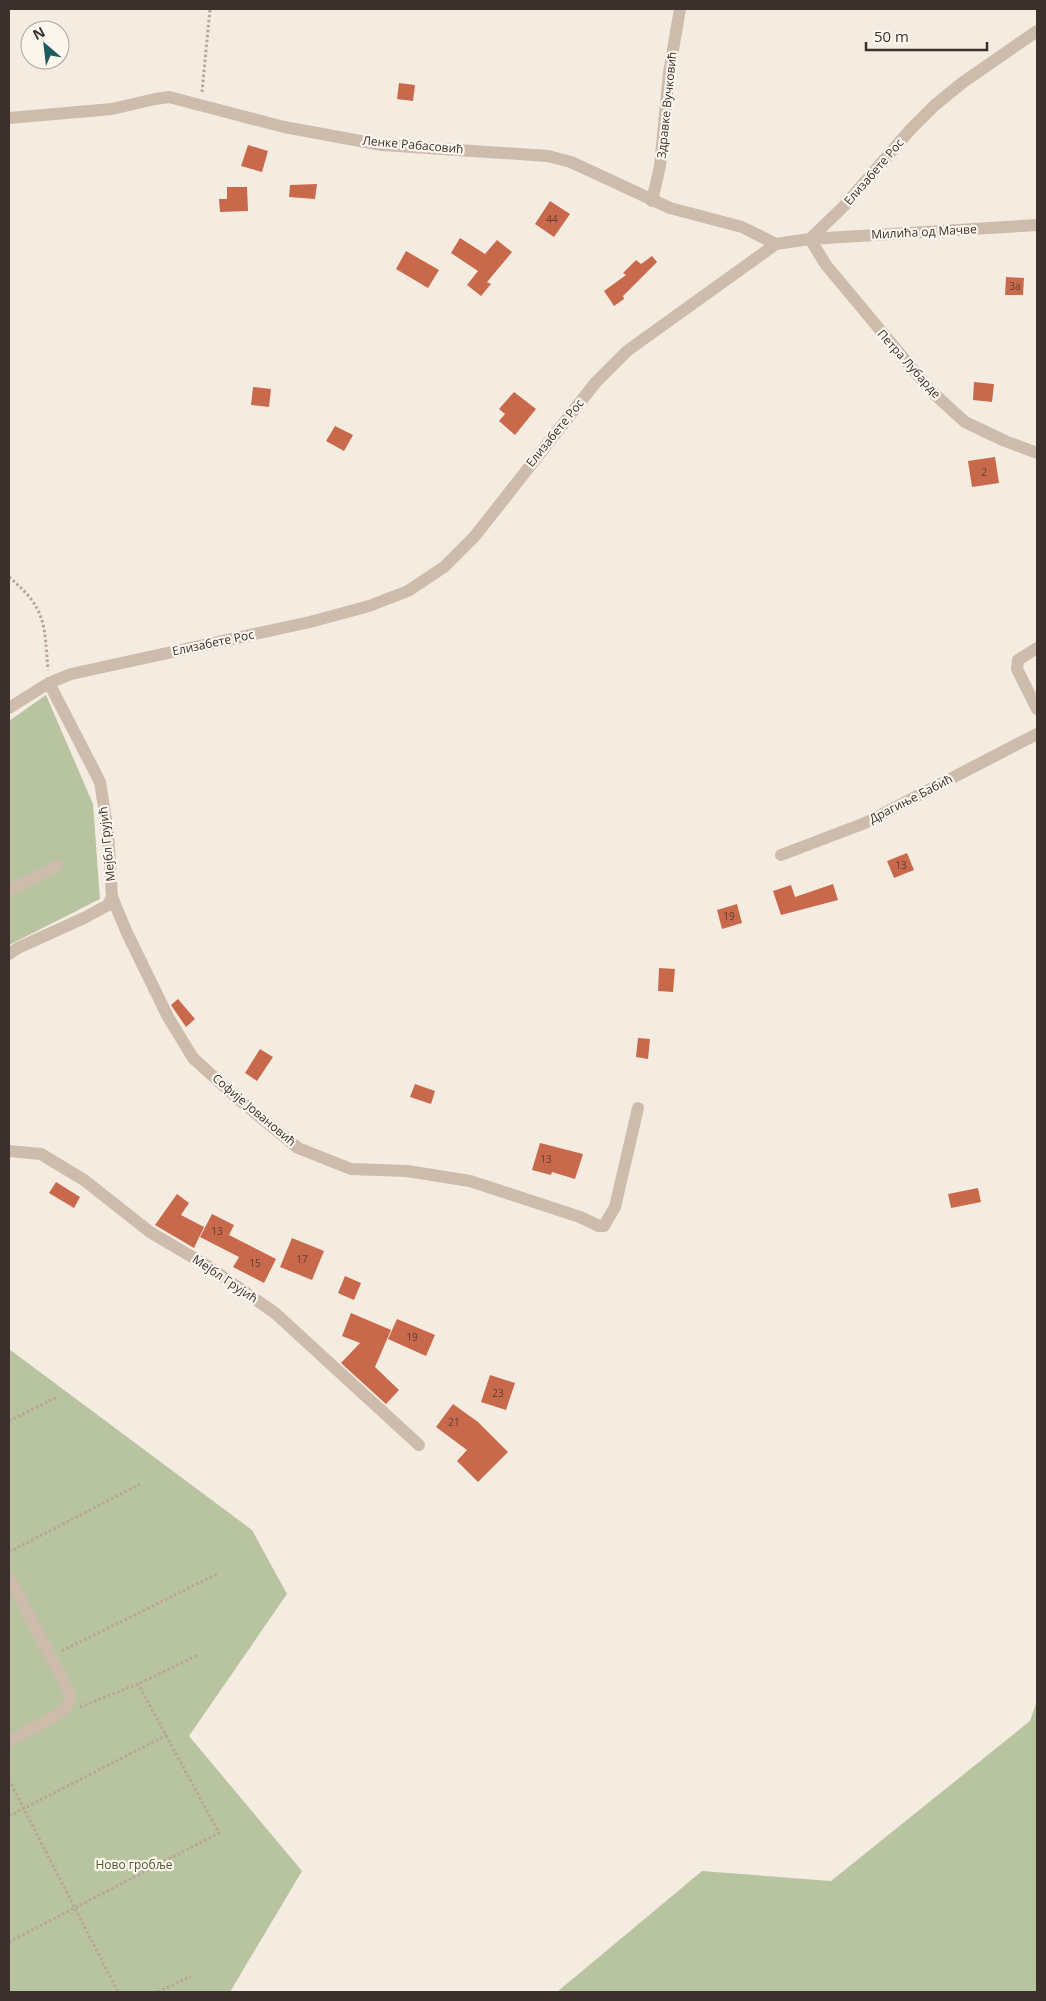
<svg xmlns="http://www.w3.org/2000/svg" width="1046" height="2001" viewBox="0 0 1046 2001" font-family="'Open Sans',sans-serif">
	<rect width="100%" height="100%" fill="#f4ebe1"/>
	<g fill="#b8c4a0">
		<polygon points="46,695 93,804 100,899 9,945 9,721"/>
		<polygon points="9,1349 252,1530 287,1594 189,1736 302,1871 230,1992 9,1992"/>
		<polygon points="1037,1701 1037,1992 557,1992 702,1871 831,1881 1030,1721"/>
	</g>
	<g fill="#c8694b">
		<polygon points="399,83 415,85 413,101 397,99"/>
		<polygon points="248,145 268,151 262,172 241,166"/>
		<polygon points="317,184 315,199 289,197 290,185"/>
		<polygon points="227,187 247,187 248,211 220,212 219,199 227,199"/>
		<polygon points="550,201 570,214 554,237 535,224"/>
		<polygon points="460,238 485,254 497,240 512,252 487,282 491,284 481,296 467,285 478,271 451,253"/>
		<polygon points="406,251 439,270 428,288 396,269"/>
		<polygon points="652,256 657,262 623,296 624,299 614,306 604,291 626,275 623,273 636,260 641,264"/>
		<polygon points="1006,277 1024,278 1023,295 1005,295"/>
		<polygon points="974,382 994,384 992,402 973,400"/>
		<polygon points="253,387 271,389 269,407 251,405"/>
		<polygon points="514,392 536,409 515,435 499,421 505,414 499,409"/>
		<polygon points="335,426 353,435 344,451 326,441"/>
		<polygon points="995,457 999,483 972,487 968,461"/>
		<polygon points="907,853 914,870 894,878 887,861"/>
		<polygon points="833,884 838,900 781,915 773,891 791,885 795,897"/>
		<polygon points="737,904 742,923 722,929 717,910"/>
		<polygon points="659,968 675,969 673,992 658,991"/>
		<polygon points="178,999 195,1019 186,1027 171,1005"/>
		<polygon points="638,1038 650,1039 648,1059 636,1057"/>
		<polygon points="260,1049 273,1057 257,1081 245,1073"/>
		<polygon points="415,1084 435,1091 431,1104 410,1097"/>
		<polygon points="540,1143 583,1154 575,1179 552,1172 551,1175 532,1170"/>
		<polygon points="56,1182 80,1197 74,1208 49,1193"/>
		<polygon points="978,1188 981,1202 951,1208 948,1194"/>
		<polygon points="177,1194 189,1203 181,1215 204,1227 194,1248 155,1225"/>
		<polygon points="212,1214 234,1225 229,1235 276,1259 264,1283 233,1267 239,1257 200,1237"/>
		<polygon points="292,1238 324,1251 312,1280 280,1267"/>
		<polygon points="345,1276 361,1283 354,1300 338,1293"/>
		<polygon points="351,1313 391,1330 375,1367 399,1390 386,1404 341,1363 360,1343 342,1336"/>
		<polygon points="397,1319 435,1335 426,1356 388,1339"/>
		<polygon points="490,1375 515,1383 506,1410 481,1402"/>
		<polygon points="453,1404 478,1422 508,1452 478,1482 457,1461 467,1450 436,1427"/>
	</g>
	<g fill="none" stroke-linecap="round" stroke-linejoin="round">
		<g stroke="#b9a596" stroke-width="3" stroke-dasharray="2.5 2.5" stroke-linecap="butt">
			<polyline points="202,92 210,9"/>
			<path d="M 9,577 C 47,609 44,624 48,670"/>
			<polyline points="9,1421 57,1397"/>
			<polyline points="9,1552 142,1483"/>
			<polyline points="62,1651 217,1574"/>
			<polyline points="80,1707 138,1684 198,1655"/>
			<polyline points="9,1780 118,1992"/>
			<polyline points="9,1816 167,1735"/>
			<polyline points="9,1942 219,1833 138,1684"/>
			<polyline points="158,1992 191,1976"/>
		</g>
		<g stroke="#cdbbac" stroke-width="12">
			<polyline points="9,118 112,109 155,99 169,97 284,127 382,145 548,156 571,162 670,208 742,227 776,244"/>
			<polyline points="652,201 660,166 669,73 680,9"/>
			<polyline points="1037,225 810,239 826,265 932,392 965,422 1005,441 1037,453"/>
			<polyline points="1037,648 1018,660 1017,669 1037,709"/>
			<polyline points="9,708 49,683 71,674 310,622 369,606 408,591 444,567 475,536 596,382 627,351 776,244 810,239 844,206 910,130 935,105 962,83 1037,31"/>
			<polyline points="781,855 865,823 1037,734"/>
			<polyline points="9,890 57,866"/>
			<polyline points="112,897 127,933 168,1017 193,1058 237,1098 298,1148 351,1169 407,1171 470,1181 580,1217 599,1226 604,1226 615,1207 638,1108"/>
			<polyline points="9,954 18,948 86,917 108,905 112,897 108,832 100,782 49,683"/>
			<polyline points="9,1151 41,1154 84,1180 150,1232 209,1267 275,1313 419,1445"/>
			<polyline points="9,1577 70,1694 68,1705 56,1716 9,1741"/>
		</g>
	</g>
	<g text-anchor="middle" stroke-width="4.5" stroke-linejoin="round" paint-order="stroke">
		<g font-size="10" fill="#5e3e33">
			<text x="552" y="223">44</text>
			<text x="1015" y="290">3a</text>
			<text x="984" y="476">2</text>
			<text x="901" y="869">13</text>
			<text x="729" y="920">19</text>
			<text x="546" y="1163">13</text>
			<text x="217" y="1235">13</text>
			<text x="302" y="1263">17</text>
			<text x="255" y="1267">15</text>
			<text x="412" y="1341">19</text>
			<text x="498" y="1397">23</text>
			<text x="454" y="1426">21</text>
		</g>
		<g font-size="12" fill="#3b302b" stroke="#fbf5ee">
			<text transform="translate(667 105) rotate(-84)" y="4">Здравке Вучковић</text>
			<text transform="translate(413 145) rotate(5)" y="4">Ленке Рабасовић</text>
			<text transform="translate(874 172) rotate(-49)" y="4">Елизабете Рос</text>
			<text transform="translate(924 232) rotate(-3)" y="4">Милића од Мачве</text>
			<text transform="translate(909 364) rotate(48)" y="4">Петра Лубарде</text>
			<text transform="translate(555 433) rotate(-51)" y="4">Елизабете Рос</text>
			<text transform="translate(213 643) rotate(-12)" y="4">Елизабете Рос</text>
			<text transform="translate(911 799) rotate(-27)" y="4">Драгиње Бабић</text>
			<text transform="translate(107 844) rotate(-96)" y="4">Мејбл Грујић</text>
			<text transform="translate(254 1110) rotate(40)" y="4">Софије Јовановић</text>
			<text transform="translate(225 1279) rotate(34)" y="4">Мејбл Грујић</text>
		</g>
		<g font-size="12" fill="#4a5a2e" stroke="#fbf5ee">
			<text x="134" y="1869">Ново гробље</text>
		</g>
	</g>
	<rect width="1046" height="2001" fill="none" stroke="#3b302b" stroke-width="20"/>
	<g transform="translate(45 45) rotate(332)"><circle r="24" fill="#fbf5ee" stroke="#aea6a0"/>
	<path d="M0-4L9 19L0 12L-9 19Z" fill="#1f5a5e"/>
	<text y="-8" font-size="14" font-weight="bold" text-anchor="middle" fill="#3b302b">N</text>
	</g>
	<path d="M866 42v8h121v-8" fill="none" stroke="#3b302b" stroke-width="2.5"/>
	<text x="874" y="42" font-size="15" fill="#3b302b" stroke="#fbf5ee" stroke-width="4" paint-order="stroke">50 m</text>
</svg>
